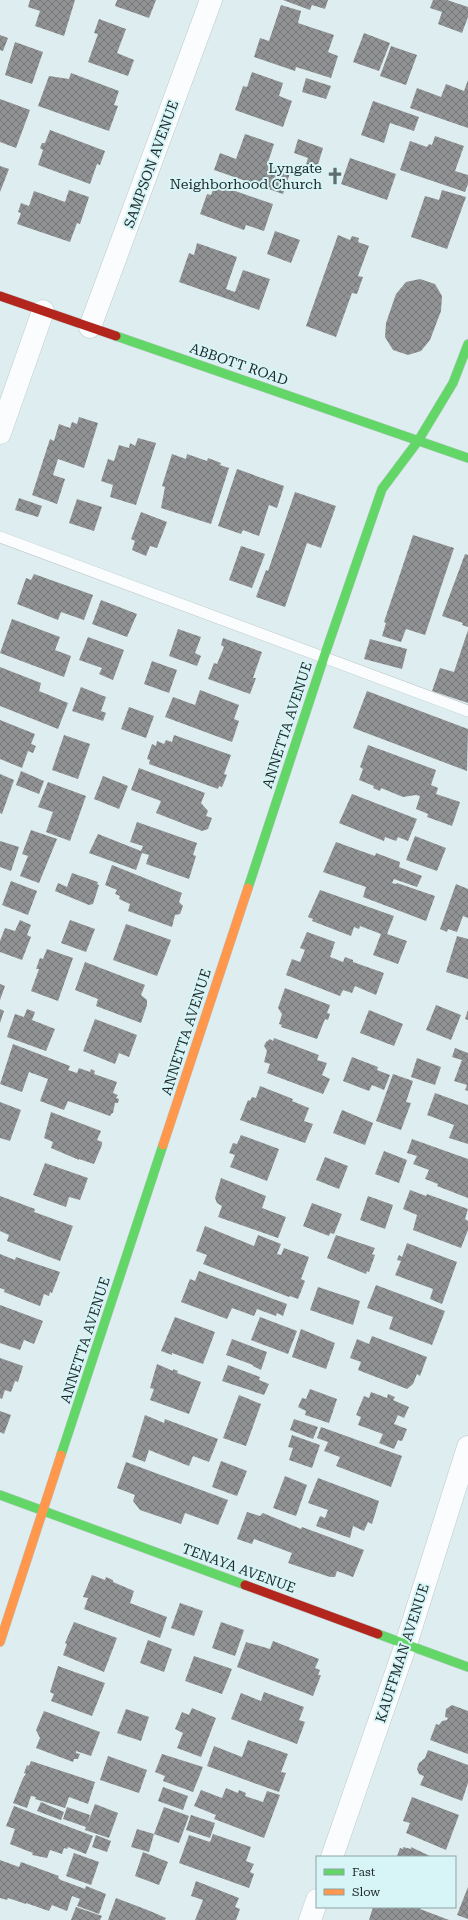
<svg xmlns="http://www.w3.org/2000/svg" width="468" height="1920" viewBox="0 0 468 1920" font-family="'Roboto Serif',serif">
	<defs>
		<pattern id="building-cross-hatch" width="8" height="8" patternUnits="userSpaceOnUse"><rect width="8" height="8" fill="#919293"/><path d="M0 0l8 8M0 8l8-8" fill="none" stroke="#767778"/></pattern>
	</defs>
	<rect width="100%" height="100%" fill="#deeef0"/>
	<g fill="url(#building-cross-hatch)">
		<polygon points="30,0 75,0 64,36 35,26 40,11 28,7"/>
		<polygon points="117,0 156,0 149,18 115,6"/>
		<polygon points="283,0 328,0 325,9 312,5 310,10"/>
		<polygon points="433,0 447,0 468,7 468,17 462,33 438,24 442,12 430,8"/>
		<polygon points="281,5 301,11 298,23 334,35 328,52 338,56 331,78 296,67 295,71 254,57 260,38 269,41"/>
		<polygon points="99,19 126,29 117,53 134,60 128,76 88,62 98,34 94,33"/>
		<polygon points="364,33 390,43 379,71 353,62"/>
		<polygon points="0,35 8,38 3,51 0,50"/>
		<polygon points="15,42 43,52 32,84 5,75"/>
		<polygon points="391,46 417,55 406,85 380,76"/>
		<polygon points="252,72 283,83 279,96 292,101 283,127 235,110 243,86 247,87"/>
		<polygon points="71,73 119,91 114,105 118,106 109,131 38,106 49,76 69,79"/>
		<polygon points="306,78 331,86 326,99 302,92"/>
		<polygon points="468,80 468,128 410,108 417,88 441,97 446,84 464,91"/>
		<polygon points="0,99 30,110 16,148 0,142"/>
		<polygon points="373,101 419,117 414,131 390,123 384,143 361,135"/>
		<polygon points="50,130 105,151 100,165 97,164 90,184 38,165 43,150 40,148 42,143 45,143"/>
		<polygon points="245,134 274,144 267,165 290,173 283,194 214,170 220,153 236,159"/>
		<polygon points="435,136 464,146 455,171 468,175 468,184 465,192 400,170 410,141 427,147 429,144 432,145"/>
		<polygon points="298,139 323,148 316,171 305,168 308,158 294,153"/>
		<polygon points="350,158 396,174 387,200 341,184"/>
		<polygon points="0,166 9,169 0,192"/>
		<polygon points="215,184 273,204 264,231 246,225 244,230 200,214 207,194 211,195"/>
		<polygon points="69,190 89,197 80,224 77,223 70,242 17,224 21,213 18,212 21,203 29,206 34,191 65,202"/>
		<polygon points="442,190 466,197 447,249 411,237 425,196 439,200"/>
		<polygon points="275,231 300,240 291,263 267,254"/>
		<polygon points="338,235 350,240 352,236 359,238 358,242 369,246 358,276 363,277 357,294 352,293 336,337 306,326"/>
		<polygon points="197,243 237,257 226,289 235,292 243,270 270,279 259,310 179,282 189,253 194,255"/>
		<polygon points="420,279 435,284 442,296 441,311 430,340 421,351 408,355 393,350 385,337 386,323 396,294 406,282"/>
		<polygon points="79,417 98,423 84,468 58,459 53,475 65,479 57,504 32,495 50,439 54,441 59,424 70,428 72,422 77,424"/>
		<polygon points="138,438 156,443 136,505 110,497 113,485 101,481 108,459 114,461 119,445 129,448 130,443 135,446"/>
		<polygon points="172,454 186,459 187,454 207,461 208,458 221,463 220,465 229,468 211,524 161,508 165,487 162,486"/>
		<polygon points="237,469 284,486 277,508 269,505 259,536 243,530 241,534 218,526"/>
		<polygon points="295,492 336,506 321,548 307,543 285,607 256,597 266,570 268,571"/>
		<polygon points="19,498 42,506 38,517 15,510"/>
		<polygon points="77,499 102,507 94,531 69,523"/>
		<polygon points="141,512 167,522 157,548 150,546 146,556 132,550 135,541 131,539"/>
		<polygon points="413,535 454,548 425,635 406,629 401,642 382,636 386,623 384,622"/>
		<polygon points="241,546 265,554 252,588 229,580"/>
		<polygon points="465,554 468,555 468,627 462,625 463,623 442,616"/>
		<polygon points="34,574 93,595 84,620 61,612 58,620 17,604 26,578 31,580"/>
		<polygon points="101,600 137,614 127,637 92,624"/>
		<polygon points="12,619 60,637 55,650 71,656 64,677 0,653"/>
		<polygon points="178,629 201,637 195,653 201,656 197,666 169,656"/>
		<polygon points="468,630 468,703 432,691 440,668 454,672"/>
		<polygon points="88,637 124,650 113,680 99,674 102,668 79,660"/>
		<polygon points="223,638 262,652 253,678 256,678 250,694 208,679 214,663 217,664 224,647 221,645"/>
		<polygon points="370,639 407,649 402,669 364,659"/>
		<polygon points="152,661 177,670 169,693 144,684"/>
		<polygon points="0,667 41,683 39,691 68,703 58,729 0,706"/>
		<polygon points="81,687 106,697 101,711 106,713 103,721 72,711"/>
		<polygon points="200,690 239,705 234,719 239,721 232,742 165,717 173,697 195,705"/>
		<polygon points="367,691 468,729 467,771 353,728"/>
		<polygon points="129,707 154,716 146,738 121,729"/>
		<polygon points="0,720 35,734 31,744 36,746 33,753 28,751 22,768 0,759"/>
		<polygon points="64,735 90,744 78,779 52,770"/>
		<polygon points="174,735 231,755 224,774 227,775 222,787 219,786 218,789 149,764 150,760 147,759 152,744 156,746 157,741 164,744 166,740 172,742"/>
		<polygon points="368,745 436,770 431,785 438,788 436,794 460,802 452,826 427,817 428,814 416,809 420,796 416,795 403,797 381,788 380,791 373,788 374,786 359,780 363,769 360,767"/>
		<polygon points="139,768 205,793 201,803 208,811 206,816 212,818 208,829 202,831 156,813 161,801 131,790"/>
		<polygon points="21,771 44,781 39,794 16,785"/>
		<polygon points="0,774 14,780 2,814 0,813"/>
		<polygon points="103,776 128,786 119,809 94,799"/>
		<polygon points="48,782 86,796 70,841 46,832 53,812 38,807"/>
		<polygon points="352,794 417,819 408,841 398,837 396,841 385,837 384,841 339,823"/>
		<polygon points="137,822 197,843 193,855 196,856 189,879 146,864 149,855 142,853 136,870 89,853 98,834 141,851 143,846 130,842"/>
		<polygon points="31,830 57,839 39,883 20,876 28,856 22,854"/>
		<polygon points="415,836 446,848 437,871 406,860"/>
		<polygon points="0,841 19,847 11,871 0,867"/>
		<polygon points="336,842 375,856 376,853 400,862 399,867 422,876 417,887 394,879 392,883 396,884 397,883 435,896 426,921 363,897 366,887 323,872"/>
		<polygon points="112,865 182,893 179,902 183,906 180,914 175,915 172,927 128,911 130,904 119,899 120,896 115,894 117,890 105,885"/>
		<polygon points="72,873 98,882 97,884 99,885 93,904 89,905 55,891 58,883 67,887"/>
		<polygon points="11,881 37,891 28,915 2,905"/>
		<polygon points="456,884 468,889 468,918 463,916 457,932 448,929 447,932 440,929"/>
		<polygon points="320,890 394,916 387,934 407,941 398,964 373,955 381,934 360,926 359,929 354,927 351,936 312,921 313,919 308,917"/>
		<polygon points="20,920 31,925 27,935 31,937 22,960 0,952 0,941 5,928 15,931"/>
		<polygon points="70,920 95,929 86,952 61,943"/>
		<polygon points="126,924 171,940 157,976 113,960"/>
		<polygon points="307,932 335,942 330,957 343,962 345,957 353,960 353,962 384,973 376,995 355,986 352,993 343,990 340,996 286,975 292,959 300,962 305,950 300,948"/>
		<polygon points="457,936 468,939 468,979 446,972"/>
		<polygon points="47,949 73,958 58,1001 31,991 39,969 36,969 40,958 43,959"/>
		<polygon points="85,962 145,985 141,995 147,1000 147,1005 141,1023 96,1006 98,999 75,990"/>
		<polygon points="0,984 5,986 0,1000"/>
		<polygon points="285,988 330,1005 327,1013 330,1014 328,1020 325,1019 317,1039 281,1027 282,1025 279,1024 282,1014 278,1008"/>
		<polygon points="436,1005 461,1015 451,1040 426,1030"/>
		<polygon points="0,1009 4,1011 0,1023"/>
		<polygon points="27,1009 35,1012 32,1020 55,1029 46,1051 7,1037 15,1014 24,1017"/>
		<polygon points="369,1010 403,1024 394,1046 360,1033"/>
		<polygon points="468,1010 468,1020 465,1019"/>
		<polygon points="95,1019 137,1035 129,1057 119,1053 115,1064 83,1051"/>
		<polygon points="274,1038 319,1055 317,1060 327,1063 322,1075 330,1079 323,1094 267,1073 270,1064 264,1062 267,1051 264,1046 266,1042 270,1039 273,1041"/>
		<polygon points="13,1044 70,1066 68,1070 77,1073 79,1068 90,1072 91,1069 95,1071 94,1074 117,1082 113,1093 118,1095 116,1098 119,1099 118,1103 115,1103 113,1113 112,1113 110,1116 68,1101 64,1110 40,1101 48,1079 29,1072 22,1092 0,1084"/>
		<polygon points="455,1048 468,1053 468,1091 465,1090 467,1085 454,1081 462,1060 452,1057"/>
		<polygon points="352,1057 378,1067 377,1070 390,1075 384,1090 372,1085 369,1091 343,1081"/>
		<polygon points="417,1058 441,1067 435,1085 411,1077"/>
		<polygon points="393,1074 413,1081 406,1102 411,1103 401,1130 376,1121"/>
		<polygon points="260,1086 293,1099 292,1101 309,1108 304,1121 313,1124 305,1143 240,1120 248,1100 250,1101 252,1097 256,1098"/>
		<polygon points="435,1093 468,1105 468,1144 449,1138 454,1125 427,1115"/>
		<polygon points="0,1102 21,1110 10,1141 0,1138"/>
		<polygon points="342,1110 373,1123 365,1145 333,1133"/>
		<polygon points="51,1112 101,1131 97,1140 102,1142 102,1145 94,1164 79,1159 79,1160 51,1148 53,1142 44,1138"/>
		<polygon points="241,1135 279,1149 267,1181 230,1167 235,1155 229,1153 233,1143 237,1144"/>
		<polygon points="412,1139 468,1159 468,1198 437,1186 438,1184 425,1179 429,1170 413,1164 417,1156 407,1153"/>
		<polygon points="384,1151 407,1160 399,1183 375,1174"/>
		<polygon points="325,1157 348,1166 339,1189 316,1180"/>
		<polygon points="45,1163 88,1178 80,1200 69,1197 66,1207 33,1195"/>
		<polygon points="221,1178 266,1196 262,1208 286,1217 278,1238 218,1217 222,1206 217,1203 215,1198"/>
		<polygon points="410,1190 426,1196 427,1194 468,1209 465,1219 468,1221 468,1230 461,1248 413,1230 417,1215 403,1209"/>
		<polygon points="0,1196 35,1209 34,1212 73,1226 60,1261 7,1241 9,1235 0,1231"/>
		<polygon points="368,1196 393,1205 385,1229 360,1220"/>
		<polygon points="312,1203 342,1214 334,1234 330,1233 329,1236 303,1226"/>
		<polygon points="205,1226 254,1246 258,1235 281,1244 277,1254 281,1255 284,1248 309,1257 301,1279 305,1281 298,1299 290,1296 289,1297 203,1264 207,1255 196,1251"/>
		<polygon points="336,1235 375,1248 372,1254 375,1255 369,1272 367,1271 366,1274 327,1258"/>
		<polygon points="407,1243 457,1262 442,1304 430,1299 433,1289 395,1275 401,1261 397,1260 399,1255 402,1257"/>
		<polygon points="0,1254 15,1260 16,1257 60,1272 52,1293 50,1292 49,1296 44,1294 40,1306 4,1292 5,1290 0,1288"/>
		<polygon points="199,1271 287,1304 283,1316 277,1313 276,1316 257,1309 254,1316 232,1308 227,1319 181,1302 190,1279 195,1281"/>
		<polygon points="376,1285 445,1311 432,1345 389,1329 393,1317 367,1308"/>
		<polygon points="318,1287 360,1301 353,1325 310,1310"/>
		<polygon points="0,1305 43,1321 34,1344 24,1340 20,1350 0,1343"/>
		<polygon points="175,1317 215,1332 203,1364 172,1353 172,1355 161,1351"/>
		<polygon points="260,1317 297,1331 288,1354 251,1340"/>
		<polygon points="301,1329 335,1343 326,1369 292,1357"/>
		<polygon points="372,1336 427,1357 420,1376 417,1374 413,1384 407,1389 358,1370 361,1362 350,1358 357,1339 369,1344"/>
		<polygon points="232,1339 267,1352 261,1370 253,1366 253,1365 226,1355"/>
		<polygon points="0,1358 23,1366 18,1382 15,1381 11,1392 5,1390 2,1399 0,1398"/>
		<polygon points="157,1364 173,1371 173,1369 178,1371 177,1373 201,1382 189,1414 150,1400 154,1389 150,1388"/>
		<polygon points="228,1365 260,1377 259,1380 269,1384 264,1395 222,1381"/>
		<polygon points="310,1389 337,1399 329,1423 305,1415 306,1411 298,1407 302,1398 306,1399"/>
		<polygon points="371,1392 387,1398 388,1394 395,1397 393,1400 409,1407 404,1418 398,1415 394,1424 407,1429 402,1441 398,1440 394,1449 379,1443 383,1434 358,1425 361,1417 356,1415 364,1396 369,1398"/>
		<polygon points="239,1395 261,1404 246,1446 223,1438"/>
		<polygon points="0,1411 11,1415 4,1434 0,1432"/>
		<polygon points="145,1415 164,1423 165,1419 218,1439 209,1462 193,1456 189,1466 149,1450 145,1462 132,1457"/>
		<polygon points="294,1419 318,1427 313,1439 290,1430"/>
		<polygon points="321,1427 402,1456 391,1487 336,1466 340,1457 324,1451 328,1442 317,1438"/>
		<polygon points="292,1435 320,1445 312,1468 289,1460 293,1448 288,1447"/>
		<polygon points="221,1461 247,1471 237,1496 212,1487"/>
		<polygon points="126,1462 228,1500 218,1525 185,1513 181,1524 140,1510 133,1501 135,1495 117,1488"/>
		<polygon points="285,1476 307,1485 296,1516 273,1508"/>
		<polygon points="318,1478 379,1501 372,1524 368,1522 364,1531 353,1526 350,1538 316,1526 320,1516 325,1518 328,1510 308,1503"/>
		<polygon points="247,1512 260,1516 263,1513 301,1529 302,1527 364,1550 353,1577 337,1571 335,1577 330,1577 288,1563 292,1553 254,1539 252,1544 237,1539"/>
		<polygon points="92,1575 105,1580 106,1577 113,1580 113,1582 134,1591 130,1603 167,1617 160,1638 84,1609 88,1598 83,1597"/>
		<polygon points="180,1603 203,1611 194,1636 171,1628"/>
		<polygon points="74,1622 117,1638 104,1672 63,1655 67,1644 65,1643"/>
		<polygon points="221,1622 244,1630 235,1656 212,1648"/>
		<polygon points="148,1640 172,1649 164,1672 140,1663"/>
		<polygon points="273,1641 319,1659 315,1668 320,1670 318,1675 321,1675 313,1696 237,1667 246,1642 270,1649"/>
		<polygon points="194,1656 232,1669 222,1694 185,1681"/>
		<polygon points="58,1666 105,1683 92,1716 51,1701 54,1694 50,1692"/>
		<polygon points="264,1692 304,1707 299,1720 305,1722 297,1744 231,1719 241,1693 261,1701"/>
		<polygon points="452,1705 468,1711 468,1754 430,1740 436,1724 439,1725 442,1721 447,1720 448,1718 445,1717 446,1709"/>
		<polygon points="192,1708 216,1718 201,1757 177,1748 183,1733 175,1729 182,1712 189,1715"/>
		<polygon points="126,1709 149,1717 141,1741 117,1733"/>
		<polygon points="44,1711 100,1732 91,1756 76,1751 76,1753 80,1754 78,1759 74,1759 73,1762 36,1748 40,1738 36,1730"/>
		<polygon points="248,1740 288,1754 281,1772 286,1773 279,1792 207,1766 214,1746 242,1757"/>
		<polygon points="428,1750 468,1765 468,1783 462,1801 420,1785 424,1776 419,1774 417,1769 419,1763 425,1758"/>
		<polygon points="162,1754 203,1767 193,1792 163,1781 165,1776 155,1772"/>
		<polygon points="108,1756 147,1770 139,1793 100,1780"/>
		<polygon points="31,1761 95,1782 88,1804 69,1797 65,1808 35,1799 36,1797 31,1796 27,1808 13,1803 23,1778 26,1774 24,1773 27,1765 29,1766"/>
		<polygon points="163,1787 188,1796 183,1810 158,1801"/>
		<polygon points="226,1788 238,1793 239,1790 246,1793 245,1796 263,1802 267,1791 280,1795 264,1838 214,1819 216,1815 194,1806 201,1790 222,1798"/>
		<polygon points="412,1797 459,1815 446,1850 406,1833 410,1823 403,1821"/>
		<polygon points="41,1802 64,1812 61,1820 37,1811"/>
		<polygon points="95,1804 118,1813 109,1838 85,1830 86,1827 63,1819 67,1807 90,1815 87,1825"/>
		<polygon points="14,1806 93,1836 86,1854 68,1847 67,1849 64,1848 62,1854 50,1850 47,1858 32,1855 33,1853 10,1844 15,1829 6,1826"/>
		<polygon points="164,1807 189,1816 179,1843 154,1834"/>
		<polygon points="191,1815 215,1823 210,1838 186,1830"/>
		<polygon points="137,1829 154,1834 149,1852 131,1847"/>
		<polygon points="213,1834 251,1847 246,1861 254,1864 250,1872 254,1874 249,1888 179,1863 189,1835 210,1842"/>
		<polygon points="96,1835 111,1841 107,1852 92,1847"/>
		<polygon points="403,1847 411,1849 411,1847 432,1857 397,1856 400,1848 403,1849"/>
		<polygon points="143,1852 168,1862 159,1885 135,1876"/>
		<polygon points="74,1853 99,1862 91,1885 66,1876"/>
		<polygon points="0,1860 19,1867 21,1862 59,1876 58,1878 61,1880 85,1889 86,1886 106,1894 99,1914 77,1906 80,1899 72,1896 67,1911 52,1905 49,1911 26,1903 26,1904 8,1898 7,1900 0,1898"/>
		<polygon points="196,1881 239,1898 235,1907 240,1909 236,1920 195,1920 203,1900 191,1896"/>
		<polygon points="468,1887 468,1919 457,1915"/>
		<polygon points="116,1898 150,1911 166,1918 165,1920 108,1920"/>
		<polygon points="76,1907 102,1916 100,1920 71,1920"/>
		<polygon points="373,1907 421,1907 420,1909 449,1920 369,1920"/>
	</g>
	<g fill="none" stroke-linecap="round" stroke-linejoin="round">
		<g stroke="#bdc9ca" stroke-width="12">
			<polyline id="lane" points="0,537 468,711"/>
		</g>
		<g stroke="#bdc9ca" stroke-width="23">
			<g id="street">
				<polyline points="90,327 211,0"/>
				<polyline points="0,433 43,311"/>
				<polyline points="332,1857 406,1644 468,1447"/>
				<polyline points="310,1920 317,1900"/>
			</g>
		</g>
		<g stroke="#bdc9ca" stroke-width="10">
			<g id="fast">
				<polyline points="116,336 468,458"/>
				<polyline points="248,888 324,657 382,489 418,441 453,383 468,344"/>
				<polyline points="61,1455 163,1145"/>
				<polyline points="0,1495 245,1585"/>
				<polyline points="378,1634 468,1667"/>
			</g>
		</g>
		<g stroke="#bdc9ca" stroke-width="10">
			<g id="slow">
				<polyline points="163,1145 248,888"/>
				<polyline points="0,1642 61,1455"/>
			</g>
		</g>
		<g stroke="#bdc9ca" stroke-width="10">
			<g id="jam">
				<polyline points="0,296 116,336"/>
				<polyline points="245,1585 378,1634"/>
			</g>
		</g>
		<use href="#lane" stroke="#fafcfd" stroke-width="11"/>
		<use href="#street" stroke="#fafcfd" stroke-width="22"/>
		<use href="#fast" stroke="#63d668" stroke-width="9"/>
		<use href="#slow" stroke="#ff974d" stroke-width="9"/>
		<use href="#jam" stroke="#b3261e" stroke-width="9"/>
	</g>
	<defs>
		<g id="church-bare" transform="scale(1.38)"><path d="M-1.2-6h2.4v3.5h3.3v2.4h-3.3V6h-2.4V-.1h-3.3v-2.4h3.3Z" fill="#616e6f" stroke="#d7f4f7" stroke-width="2.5" paint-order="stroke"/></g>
	</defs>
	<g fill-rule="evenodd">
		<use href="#church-bare" x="335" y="176"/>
	</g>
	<g text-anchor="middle" stroke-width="4" stroke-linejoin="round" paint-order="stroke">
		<g font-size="14" fill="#1e292a" stroke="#d7f4f7">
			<text transform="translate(151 164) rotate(-70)" y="5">SAMPSON AVENUE</text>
			<text transform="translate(239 364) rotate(19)" y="5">ABBOTT ROAD</text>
			<text transform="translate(287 725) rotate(-72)" y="5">ANNETTA AVENUE</text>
			<text transform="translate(186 1032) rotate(-72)" y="5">ANNETTA AVENUE</text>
			<text transform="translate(85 1340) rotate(-72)" y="5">ANNETTA AVENUE</text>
			<text transform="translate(239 1568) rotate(20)" y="5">TENAYA AVENUE</text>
			<text transform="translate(402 1653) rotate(-72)" y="5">KAUFFMAN AVENUE</text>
		</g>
		<g font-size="14" fill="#1e292a" stroke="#d7f4f7" text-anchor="end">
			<text x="322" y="173">Lyngate<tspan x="322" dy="16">Neighborhood Church</tspan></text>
		</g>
	</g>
	<rect x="316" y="1856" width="140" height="52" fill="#d7f4f7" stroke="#8da3a5"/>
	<rect x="324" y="1869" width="20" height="6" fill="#63d668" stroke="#8da3a5"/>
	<text x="352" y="1876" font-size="12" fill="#1e292a">Fast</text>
	<rect x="324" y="1889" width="20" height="6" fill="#ff974d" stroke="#8da3a5"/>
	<text x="352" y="1896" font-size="12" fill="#1e292a">Slow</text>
</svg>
